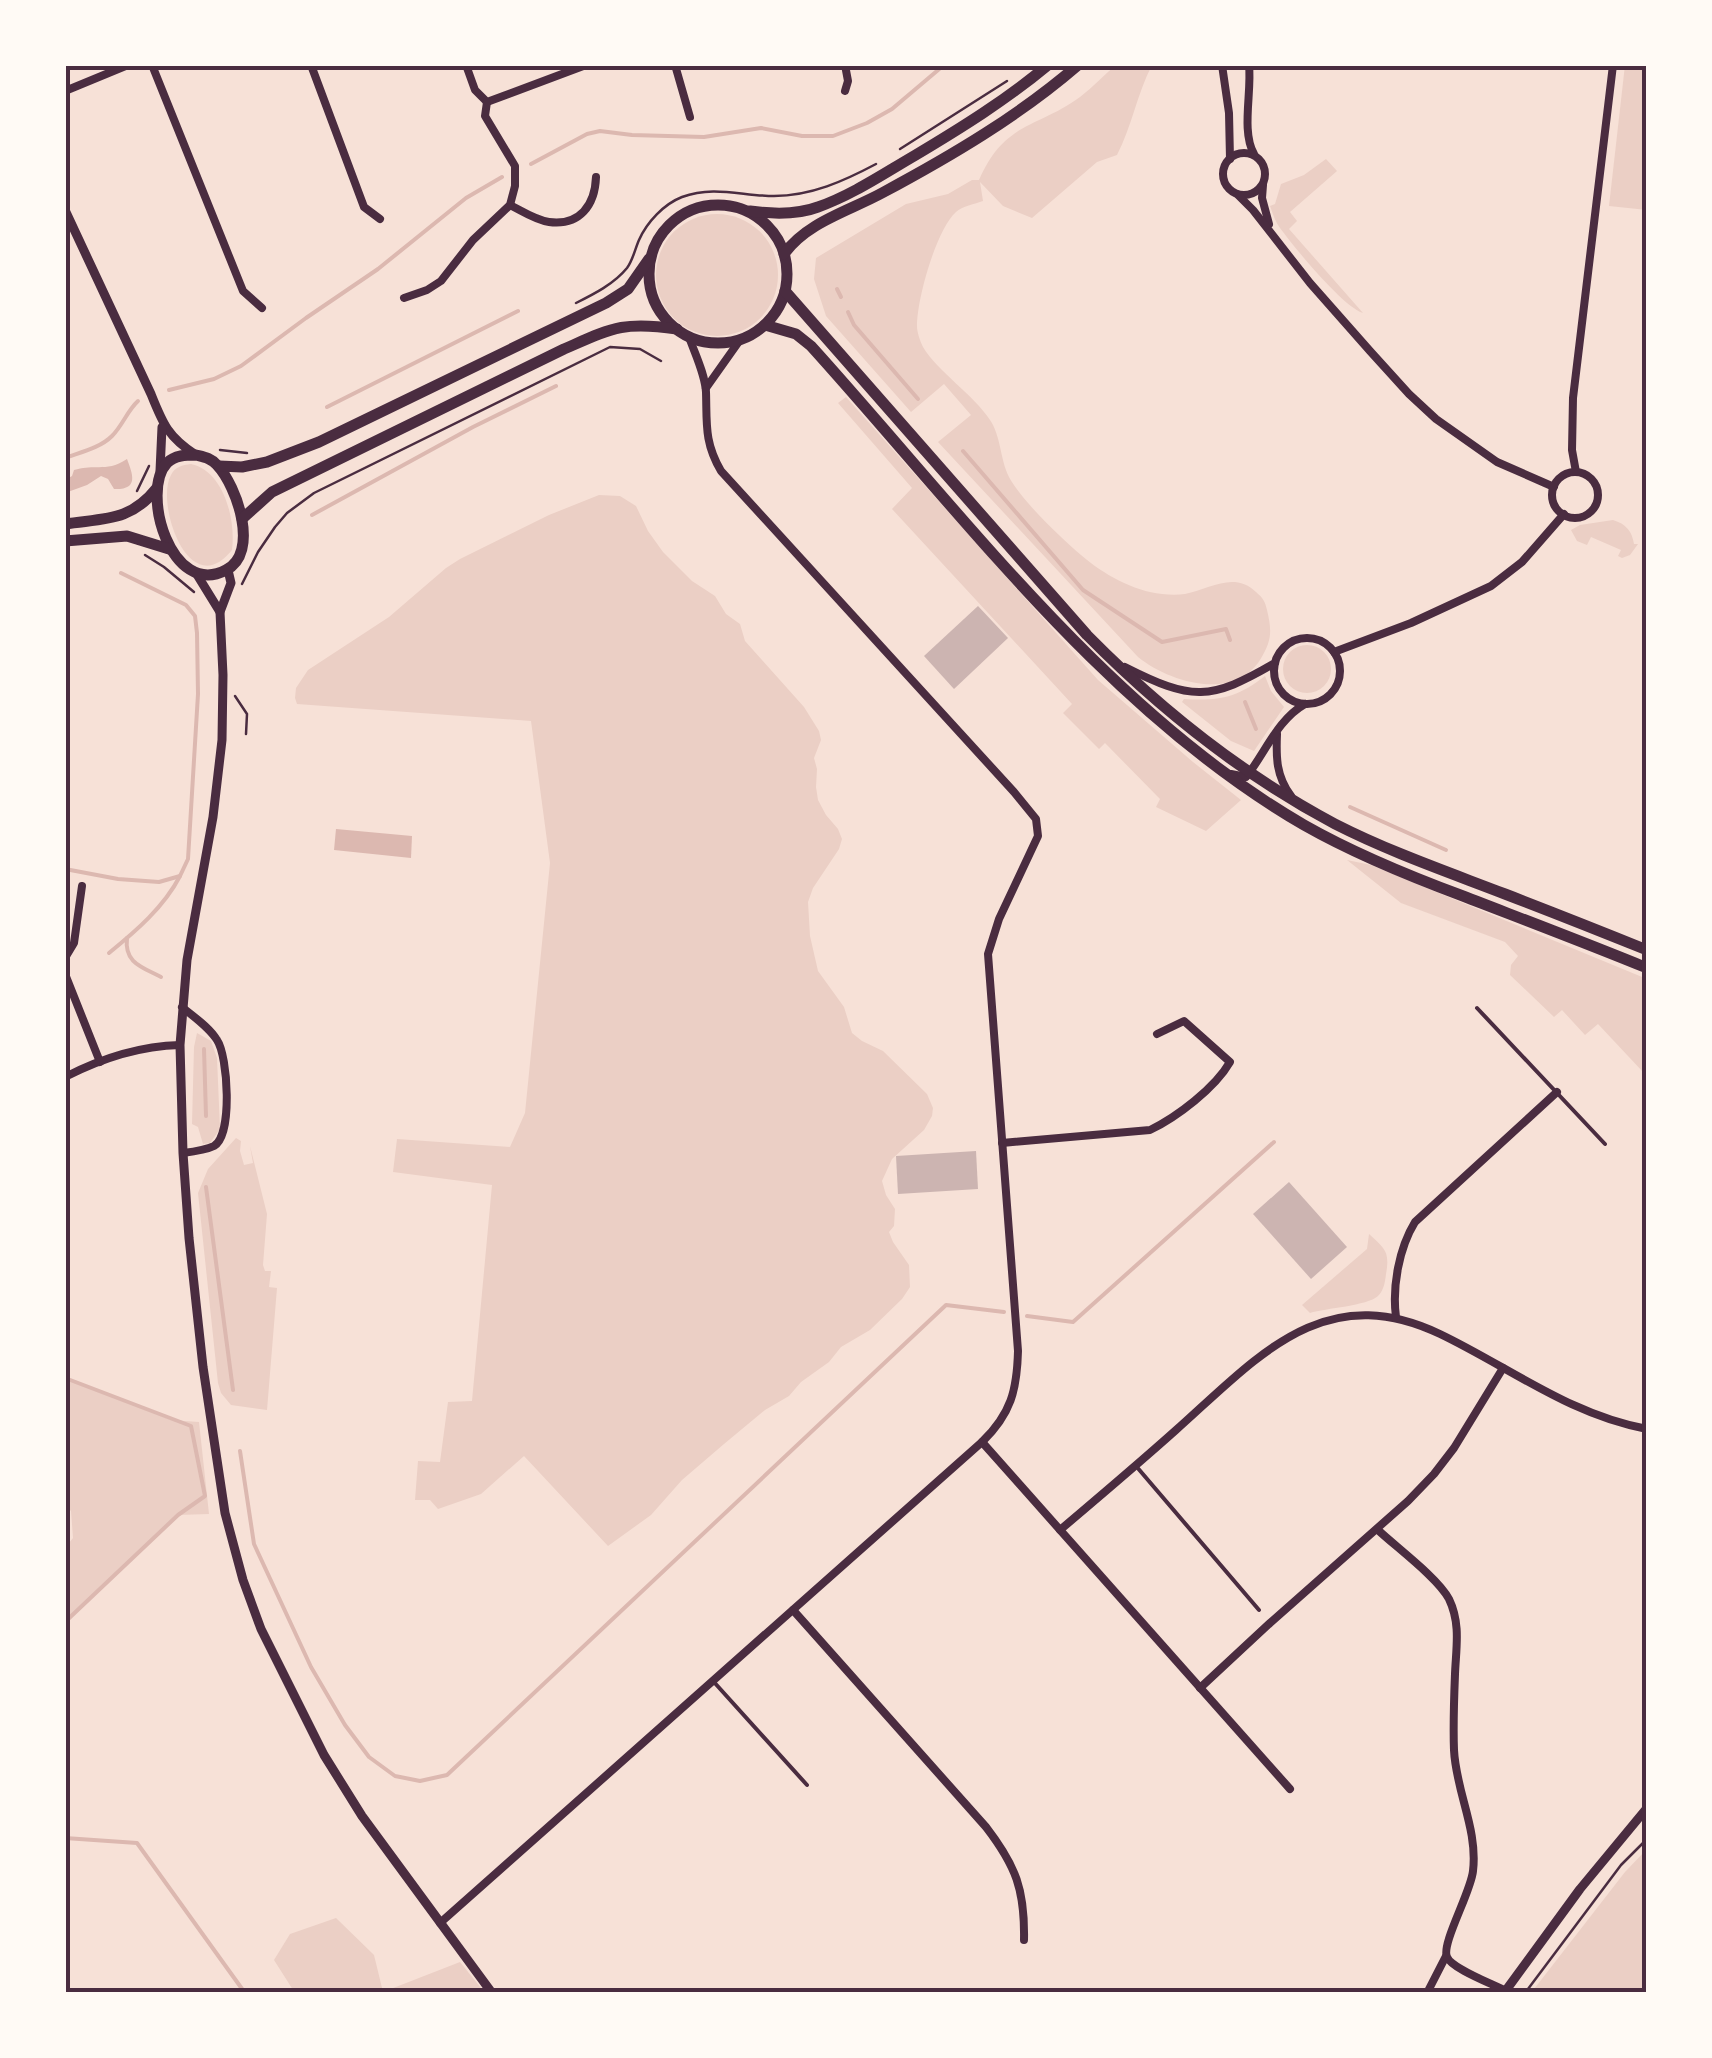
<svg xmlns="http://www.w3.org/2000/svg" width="1712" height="2058" viewBox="0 0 1712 2058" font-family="'Fira Sans Condensed',sans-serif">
	<rect width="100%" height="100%" fill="#f7e1d7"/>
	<g fill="#ebcfc5">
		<path d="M 1116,65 L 1152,65 C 1137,94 1132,126 1117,155 L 1097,162 L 1032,218 L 1003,206 L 980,182 L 983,201 C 975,204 962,206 956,212 C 936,230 917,299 917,326 C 917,332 920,341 923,347 C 937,371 974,395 990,420 C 1001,436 1000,459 1009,477 C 1021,500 1061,538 1081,555 C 1103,574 1133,591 1162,594 C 1170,595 1178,595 1185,594 C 1210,589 1234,571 1256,592 C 1263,598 1265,601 1267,610 C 1272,631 1272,641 1260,660 C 1233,702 1169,682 1138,657 L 938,442 L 971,415 L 944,384 L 911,412 L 826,316 L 814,279 L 816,258 L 906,204 L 948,194 L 972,180 L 979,180 C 1005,121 1036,129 1080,97 C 1093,87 1104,75 1116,65 Z"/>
		<polygon points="1625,65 1647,65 1647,210 1609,206"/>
		<path d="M 1326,159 L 1337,171 L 1290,212 L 1297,221 L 1289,229 L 1363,313 C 1343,307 1294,247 1280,228 C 1275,221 1273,214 1270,206 L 1275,204 L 1281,184 L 1304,175 Z"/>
		<circle cx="717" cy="275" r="61"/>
		<polygon points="846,397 1098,680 1193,762 1241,800 1206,831 1156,807 1160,799 1105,743 1099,749 1063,713 1072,704 892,509 912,488 838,403"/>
		<path d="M 191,464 C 224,471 236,520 232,550 C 189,604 155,503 171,475 C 175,467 182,465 191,464 Z"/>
		<polygon points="599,495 620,496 636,506 648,531 663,552 692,581 715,596 726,614 740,624 745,641 804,707 819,731 821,740 814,758 817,769 816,787 818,800 826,815 838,829 842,839 839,849 813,888 808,902 810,936 818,971 844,1007 852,1033 862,1041 883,1051 927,1094 933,1108 932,1116 924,1130 892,1159 882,1181 886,1195 895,1209 894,1226 889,1232 893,1242 909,1265 910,1287 902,1299 870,1330 841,1347 829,1362 801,1382 789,1396 765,1410 724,1444 682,1480 651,1515 608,1546 524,1456 481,1494 438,1509 430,1500 415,1500 418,1461 440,1462 448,1402 472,1401 492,1185 393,1172 397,1139 510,1147 525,1113 550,863 531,721 297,704 295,698 296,688 308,670 389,617 446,568 460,559 549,515"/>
		<path d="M 1613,520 C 1626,524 1632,531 1634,544 L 1638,544 L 1630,555 L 1622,558 L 1618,556 L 1621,550 L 1591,537 L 1587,545 L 1577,541 L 1571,530 L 1580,525 Z"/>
		<circle cx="1307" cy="669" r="24"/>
		<path d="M 1265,676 L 1271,691 L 1284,707 L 1254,751 L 1231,741 L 1182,702 L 1184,699 C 1219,701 1237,698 1265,676 Z"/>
		<polygon points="1347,860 1371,865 1647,979 1647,1066 1643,1072 1598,1024 1585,1035 1562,1010 1554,1017 1510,975 1511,965 1518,956 1505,942 1401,903"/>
		<polygon points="197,1033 211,1041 217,1058 220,1129 210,1143 203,1144 198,1127 192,1124 194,1047"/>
		<polygon points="236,1138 241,1141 240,1151 244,1165 253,1163 250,1146 267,1214 263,1265 265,1271 271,1271 269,1287 277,1288 267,1410 231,1405 221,1393 218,1383 198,1193 208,1169"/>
		<path d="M 1369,1234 C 1385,1249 1390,1251 1386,1274 C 1385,1282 1384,1290 1378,1296 C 1367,1306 1326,1308 1310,1313 L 1302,1305 L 1367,1249 Z"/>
		<polygon points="65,1378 171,1420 199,1422 209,1514 178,1515 65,1622 65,1548 73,1538 71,1511 65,1505"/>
		<polygon points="1647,1849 1647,1993 1531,1993 1625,1872"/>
		<polygon points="336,1918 374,1955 383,1992 460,1962 485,1993 295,1993 274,1960 290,1934"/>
	</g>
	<g fill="#dcb8b0">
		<path d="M 127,459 C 133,475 139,490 114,489 L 108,479 L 101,476 L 87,485 L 65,493 L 65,480 L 72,476 L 74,470 C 97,463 106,473 127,459 Z"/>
		<polygon points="336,829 412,836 411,858 334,850"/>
	</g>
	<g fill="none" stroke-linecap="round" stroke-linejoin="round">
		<g stroke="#dcb8b0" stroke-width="4">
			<polyline points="531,164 587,134 600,131 632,135 704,137 761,128 802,136 833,136 867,123 892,109 944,65"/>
			<polyline points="837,289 841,297"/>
			<polyline points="848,312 854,325 918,399"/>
			<polyline points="169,390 214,379 241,366 306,318 378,269 466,198 502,177"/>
			<polyline points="327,407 518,311"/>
			<polyline points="963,451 1083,590 1162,642 1226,629 1230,640"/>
			<path d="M 65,458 C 81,452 100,448 112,436 C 123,425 127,411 138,401"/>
			<polyline points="312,515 473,427 556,386"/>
			<polyline points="1245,702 1256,729"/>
			<polyline points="1350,807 1446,850"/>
			<polyline points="65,869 118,879 159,882 180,876 188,859 198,694 197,633 195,616 186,605 121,573"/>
			<path d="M 127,938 C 124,963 142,967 161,977"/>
			<path d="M 109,953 C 136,931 164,907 180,876"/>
			<polyline points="204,1049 206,1116"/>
			<polyline points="206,1187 233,1390"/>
			<polyline points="1027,1316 1073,1322 1274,1142"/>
			<polyline points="65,1378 191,1426 205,1496 178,1515 65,1622"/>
			<polyline points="240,1451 254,1544 311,1667 345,1725 369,1757 395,1776 420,1781 447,1775 946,1305 1004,1312"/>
			<polyline points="65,1838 137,1843 245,1993"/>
		</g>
	</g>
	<g fill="#ccb4b1">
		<polygon points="978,606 1008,638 954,689 924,656"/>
		<polygon points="976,1151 978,1189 898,1194 896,1156"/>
		<polygon points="1289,1182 1347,1247 1311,1279 1253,1214"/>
	</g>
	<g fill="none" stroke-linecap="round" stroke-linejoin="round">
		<g stroke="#4a2c40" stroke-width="2.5">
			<polyline points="900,149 1007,81"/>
			<path d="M 576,303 C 594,294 614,284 627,268 C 633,260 635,249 639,240 C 647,222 664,204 682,197 C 714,185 742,196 774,196 C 811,196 844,181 876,164"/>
			<polyline points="220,450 247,453"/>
			<polyline points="137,491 149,466"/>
			<polyline points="145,555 164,567 194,592"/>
			<polyline points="242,584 258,552 275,527 287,513 314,493 610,347 640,349 661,361"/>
			<polyline points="235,696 247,714 246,734"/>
			<polyline points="1525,1993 1621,1865 1647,1839"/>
		</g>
		<g stroke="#4a2c40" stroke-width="4">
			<polyline points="1477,1008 1605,1144"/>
			<polyline points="1136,1466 1259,1610"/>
			<polyline points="713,1681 807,1785"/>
		</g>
		<g stroke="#4a2c40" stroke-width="8">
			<polyline points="152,65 243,291 262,308"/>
			<polyline points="311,65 364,207 380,219"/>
			<polyline points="466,65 475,90 487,102 586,65"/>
			<polyline points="675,65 690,117"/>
			<polyline points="1222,65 1229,113 1230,159"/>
			<path d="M 1249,65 C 1252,92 1241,131 1254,154"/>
			<polyline points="65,91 128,65"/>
			<polyline points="845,91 848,81 845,65"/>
			<circle cx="1244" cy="174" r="21"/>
			<polyline points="1263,185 1262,198 1269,224"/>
			<polyline points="1238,195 1253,210 1310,283 1370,351 1409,394 1436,419 1497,462 1554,487"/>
			<path d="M 510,205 C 522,211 535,220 549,222 C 580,226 595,205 596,177"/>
			<polyline points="404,298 427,290 441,281 473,240 510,205 515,186 515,166 485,116 487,102"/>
			<polyline points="706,388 740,340"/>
			<polyline points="1576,472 1572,450 1573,398 1613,65"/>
			<circle cx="1575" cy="495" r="23"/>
			<circle cx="1307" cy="671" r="33"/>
			<polyline points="1334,652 1411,623 1491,586 1522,562 1564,514"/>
			<path d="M 1125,667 C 1192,701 1210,701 1275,663"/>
			<path d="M 1277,734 C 1276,757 1276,776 1291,796"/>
			<path d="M 1231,774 L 1246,777 C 1266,752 1277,720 1305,704"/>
			<polyline points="65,958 74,943 82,886"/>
			<polyline points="65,974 100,1062"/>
			<path d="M 182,1007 C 194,1017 209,1027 217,1040 C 228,1056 233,1135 214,1146 C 206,1150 191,1152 183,1153"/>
			<path d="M 65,1077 C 100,1059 141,1046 180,1045"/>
			<path d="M 1002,1143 L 1150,1130 C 1177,1117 1215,1088 1230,1062 L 1184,1021 L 1157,1034"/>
			<path d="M 1396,1317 C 1392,1287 1399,1248 1415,1222 L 1557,1092"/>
			<polyline points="982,1442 1290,1789"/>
			<path d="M 1060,1530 C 1099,1497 1138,1464 1176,1430 C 1257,1358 1323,1278 1440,1334 C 1509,1367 1570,1415 1647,1429"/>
			<path d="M 1378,1530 C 1396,1547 1438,1578 1449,1599 C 1461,1624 1456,1648 1455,1674 C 1454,1699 1453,1725 1454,1750 C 1456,1792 1478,1829 1473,1871 C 1471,1892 1441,1944 1447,1957 C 1452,1969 1493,1984 1506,1991"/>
			<path d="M 793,1610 L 986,1827 C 1016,1866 1025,1890 1024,1940"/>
			<polyline points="1200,1688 1270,1623 1408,1501 1434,1474 1454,1448 1503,1368"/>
			<path d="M 440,1923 L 982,1442 C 1011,1414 1017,1390 1018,1351 L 988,954 L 999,919 L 1038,836 L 1036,819 L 1014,792 L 721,471 C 704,442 707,423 706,392 C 705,374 695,354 689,337"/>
			<polyline points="1427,1993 1446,1956"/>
		</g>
		<g stroke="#4a2c40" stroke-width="9">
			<path d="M 65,210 L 151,394 C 163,424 168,437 196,455"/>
			<polyline points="160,471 162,427"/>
			<polyline points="228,570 231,583 220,612 223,675 222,740 213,817 187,960 180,1045 183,1153 189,1238 203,1367 225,1513 243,1580 261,1629 324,1755 362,1816 492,1993"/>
			<polyline points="196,573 220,612"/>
			<polyline points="1504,1993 1580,1889 1647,1808"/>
		</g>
		<g stroke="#4a2c40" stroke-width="11">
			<circle cx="718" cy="274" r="69"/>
			<path d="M 750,211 C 772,214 797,215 818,207 C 852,195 883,174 914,156 C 961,128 1006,100 1048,65"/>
			<path d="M 784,254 C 807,222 849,211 882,193 C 951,156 1019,116 1078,65"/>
			<path d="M 785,291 L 1087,635 C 1160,709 1243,775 1335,824 C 1390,852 1448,872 1505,894 C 1552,912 1600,931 1647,950"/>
			<path d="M 765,325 L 796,334 L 811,346 C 962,513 1107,711 1304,825 C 1355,854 1409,876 1463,896 C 1525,920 1586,943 1647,968"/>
			<path d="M 196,455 C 204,457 211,458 217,465 C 237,486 260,553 226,570 C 171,599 140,491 167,463 C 175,455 186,455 196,455 Z"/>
			<polyline points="219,466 242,467 267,462 319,442 606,303 628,289 649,259"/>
			<path d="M 242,519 L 272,492 L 564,349 C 612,328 623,321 677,329"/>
			<path d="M 65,524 C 105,518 130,522 157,488"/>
			<polyline points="65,541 127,536 169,549"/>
		</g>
	</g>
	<rect width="1712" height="2058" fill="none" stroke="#fffaf5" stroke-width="135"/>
	<rect x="68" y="68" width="1576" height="1922" fill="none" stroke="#4a2c40" stroke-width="4"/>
</svg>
